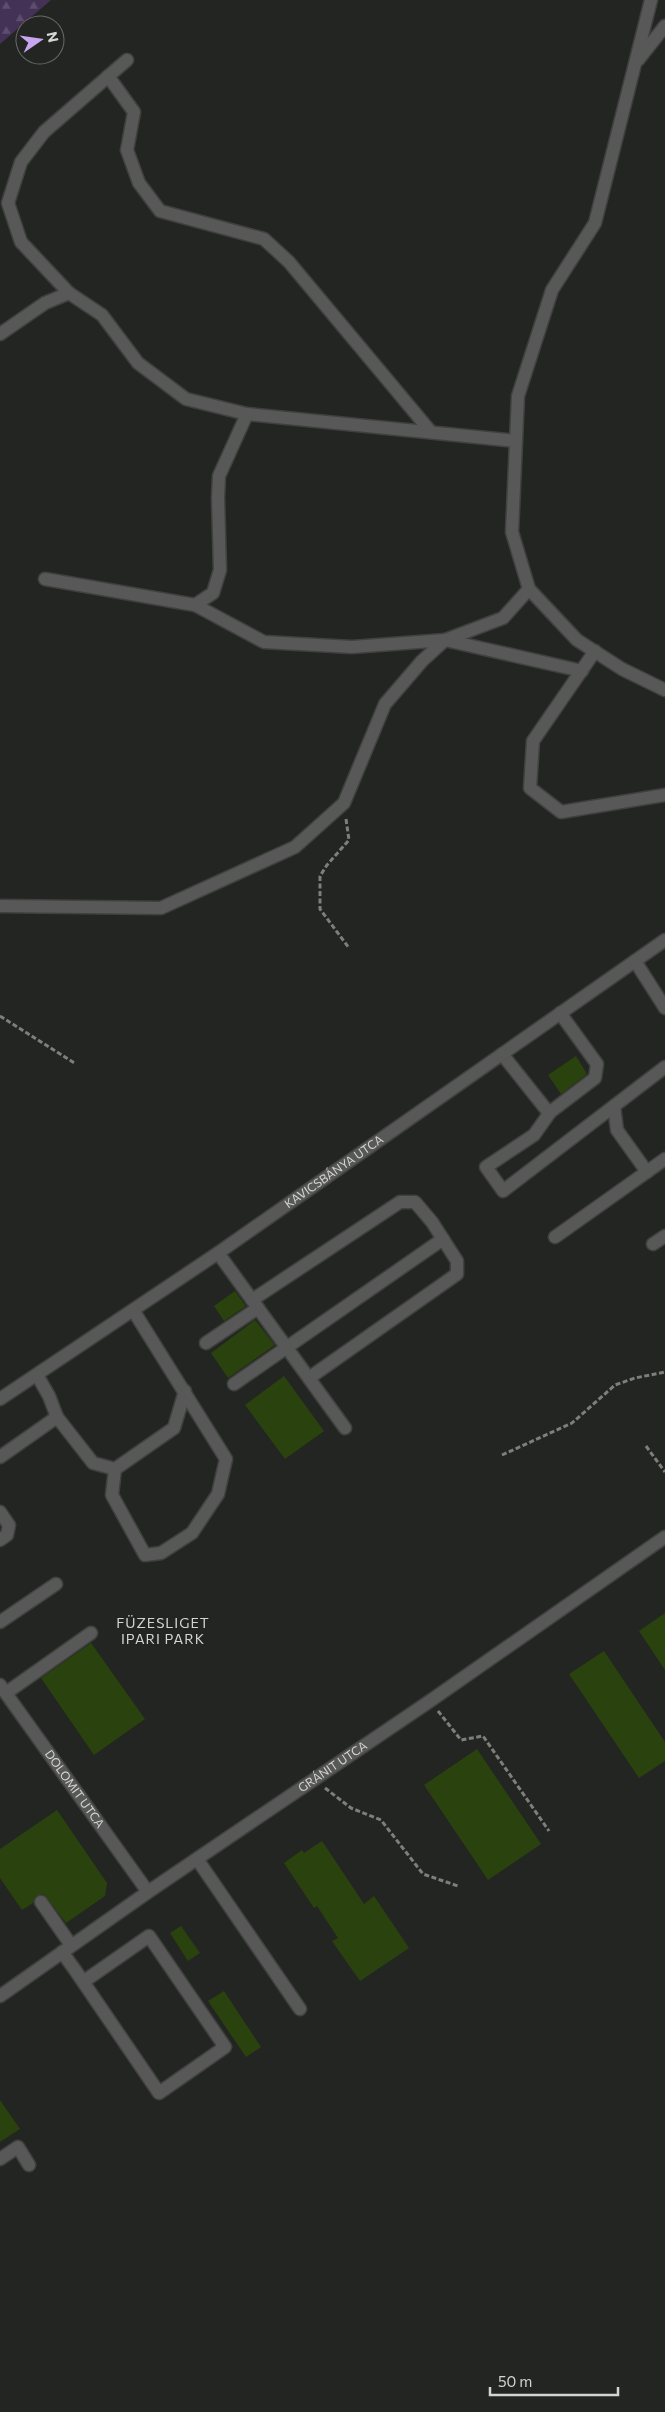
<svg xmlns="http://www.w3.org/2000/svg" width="665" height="2412" viewBox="0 0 665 2412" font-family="Commissioner,sans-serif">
	<defs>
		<pattern id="forest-firs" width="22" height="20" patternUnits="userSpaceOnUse" patternTransform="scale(1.25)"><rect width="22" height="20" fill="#433156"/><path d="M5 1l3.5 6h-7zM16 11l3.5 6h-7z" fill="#5d4e6d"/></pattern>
	</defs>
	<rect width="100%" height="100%" fill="#232522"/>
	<polygon fill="url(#forest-firs)" points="0,0 51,0 0,44"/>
	<g fill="#2a420e">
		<polygon points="576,1056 587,1074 561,1094 548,1075"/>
		<polygon points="235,1291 246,1306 224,1321 214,1306"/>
		<polygon points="255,1320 275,1345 228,1378 211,1353"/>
		<polygon points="284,1376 324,1431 285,1459 245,1405"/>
		<polygon points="665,1613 665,1670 639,1631"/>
		<polygon points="91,1643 145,1719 94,1755 41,1678"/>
		<polygon points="604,1651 665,1742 665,1761 639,1778 569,1674"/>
		<polygon points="477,1749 541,1844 488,1880 424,1785"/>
		<polygon points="57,1810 107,1883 105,1896 66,1923 44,1894 36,1896 33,1903 22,1910 0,1878 0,1849"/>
		<polygon points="322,1841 364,1904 374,1896 409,1948 360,1981 332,1941 338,1938 317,1906 314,1908 284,1863 302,1850 304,1853"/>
		<polygon points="181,1926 200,1953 188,1961 170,1933"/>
		<polygon points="224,1991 261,2047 246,2057 208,2001"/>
		<polygon points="0,2100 20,2129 0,2142"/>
	</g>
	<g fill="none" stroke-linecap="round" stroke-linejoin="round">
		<g stroke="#3f413e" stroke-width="15">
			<g id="minor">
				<polyline points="651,0 595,223 552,290 518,396 512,532 529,589 577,640 622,669 665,690"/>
				<polyline points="638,60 665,26"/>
				<polyline points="108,76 134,112 127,150 139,183 160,211 264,239 289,262 431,432"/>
				<polyline points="69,293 21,242 8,203 21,162 44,132 127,60"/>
				<polyline points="0,334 45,303 69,293 102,315 138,363 186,399 247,414 516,441"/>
				<polyline points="45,579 195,605 264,642 352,647 445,640 582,671"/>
				<polyline points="195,605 213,593 220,570 218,498 219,476 247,414"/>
				<polyline points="595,651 533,741 530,788 561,812 665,795"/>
				<polyline points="0,906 161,908 295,847 344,803 385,704 422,661 445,640 503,618 529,589"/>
				<polyline points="635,961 665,1008"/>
				<polyline points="502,1054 549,1113 595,1078 597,1064 560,1013"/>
				<polyline points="614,1106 617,1130 647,1172"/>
				<polyline points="551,1111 534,1135 486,1167 503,1191 665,1067"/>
				<polyline points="555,1237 665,1159"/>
				<polyline points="653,1244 665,1236"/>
				<polyline points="218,1253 345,1428"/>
				<polyline points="252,1300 400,1202 415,1202 432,1222 457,1261 457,1274 309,1378"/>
				<polyline points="206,1343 258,1308"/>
				<polyline points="234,1384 443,1239"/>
				<path id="s1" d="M 0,1399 L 218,1253 L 665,940"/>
				<polyline points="57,1417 93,1463 115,1469 174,1428 185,1391"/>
				<polyline points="0,1457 57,1417 49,1396 37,1375"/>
				<polyline points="115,1469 112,1495 145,1555 161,1553 192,1533 218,1494 226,1459 133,1310"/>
				<polyline points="0,1512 9,1525 7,1535 0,1540"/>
				<polyline points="0,1622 56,1584"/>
				<path id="s2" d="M 0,1685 L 148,1892"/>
				<polyline points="6,1693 91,1633"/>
				<polyline points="197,1859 300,2009"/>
				<polyline points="41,1902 71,1945"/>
				<polyline points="62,1952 75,1970 159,2093 225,2047 149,1936 83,1982"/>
				<path id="s3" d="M 0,1996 L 148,1892 L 430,1701 L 665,1537"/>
				<polyline points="0,2159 18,2147 29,2165"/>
			</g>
		</g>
		<g stroke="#7e7f7d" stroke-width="3" stroke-dasharray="5 2.5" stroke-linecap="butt">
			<polyline points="346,819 349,840 327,865 320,876 320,909 349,948"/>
			<polyline points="0,1016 76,1064"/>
			<polyline points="646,1446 665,1472"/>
			<polyline points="502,1455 572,1423 615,1385 635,1378 665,1372"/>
			<polyline points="438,1711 461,1740 483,1736 549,1831"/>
			<polyline points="325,1788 351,1808 381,1820 423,1874 458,1886"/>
		</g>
		<use href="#minor" stroke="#575857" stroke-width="12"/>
	</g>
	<g text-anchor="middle" stroke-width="4" stroke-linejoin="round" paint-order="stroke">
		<g font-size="12" fill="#d4d5d3" stroke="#232522">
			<text dy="4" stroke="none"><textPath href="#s1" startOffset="404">KAVICSBÁNYA UTCA</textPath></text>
			<text dy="4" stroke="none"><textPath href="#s3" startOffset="404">GRÁNIT UTCA</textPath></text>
			<text dy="4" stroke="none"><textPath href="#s2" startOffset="128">DOLOMIT UTCA</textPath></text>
		</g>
		<g font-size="14" letter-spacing="1" fill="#d4d5d3" stroke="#232522">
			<text x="163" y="1628">FÜZESLIGET<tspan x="163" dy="16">IPARI PARK</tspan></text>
		</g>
	</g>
	<g transform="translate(40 40) rotate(77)"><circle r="24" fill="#232522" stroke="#6a6b69"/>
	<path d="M0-4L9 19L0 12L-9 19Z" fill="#c7a6ef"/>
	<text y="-8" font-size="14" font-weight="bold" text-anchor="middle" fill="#d4d5d3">N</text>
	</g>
	<path d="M490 2387v8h128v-8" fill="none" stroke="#d4d5d3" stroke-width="2.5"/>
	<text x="498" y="2387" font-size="15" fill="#d4d5d3" stroke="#232522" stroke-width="4" paint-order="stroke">50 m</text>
</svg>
